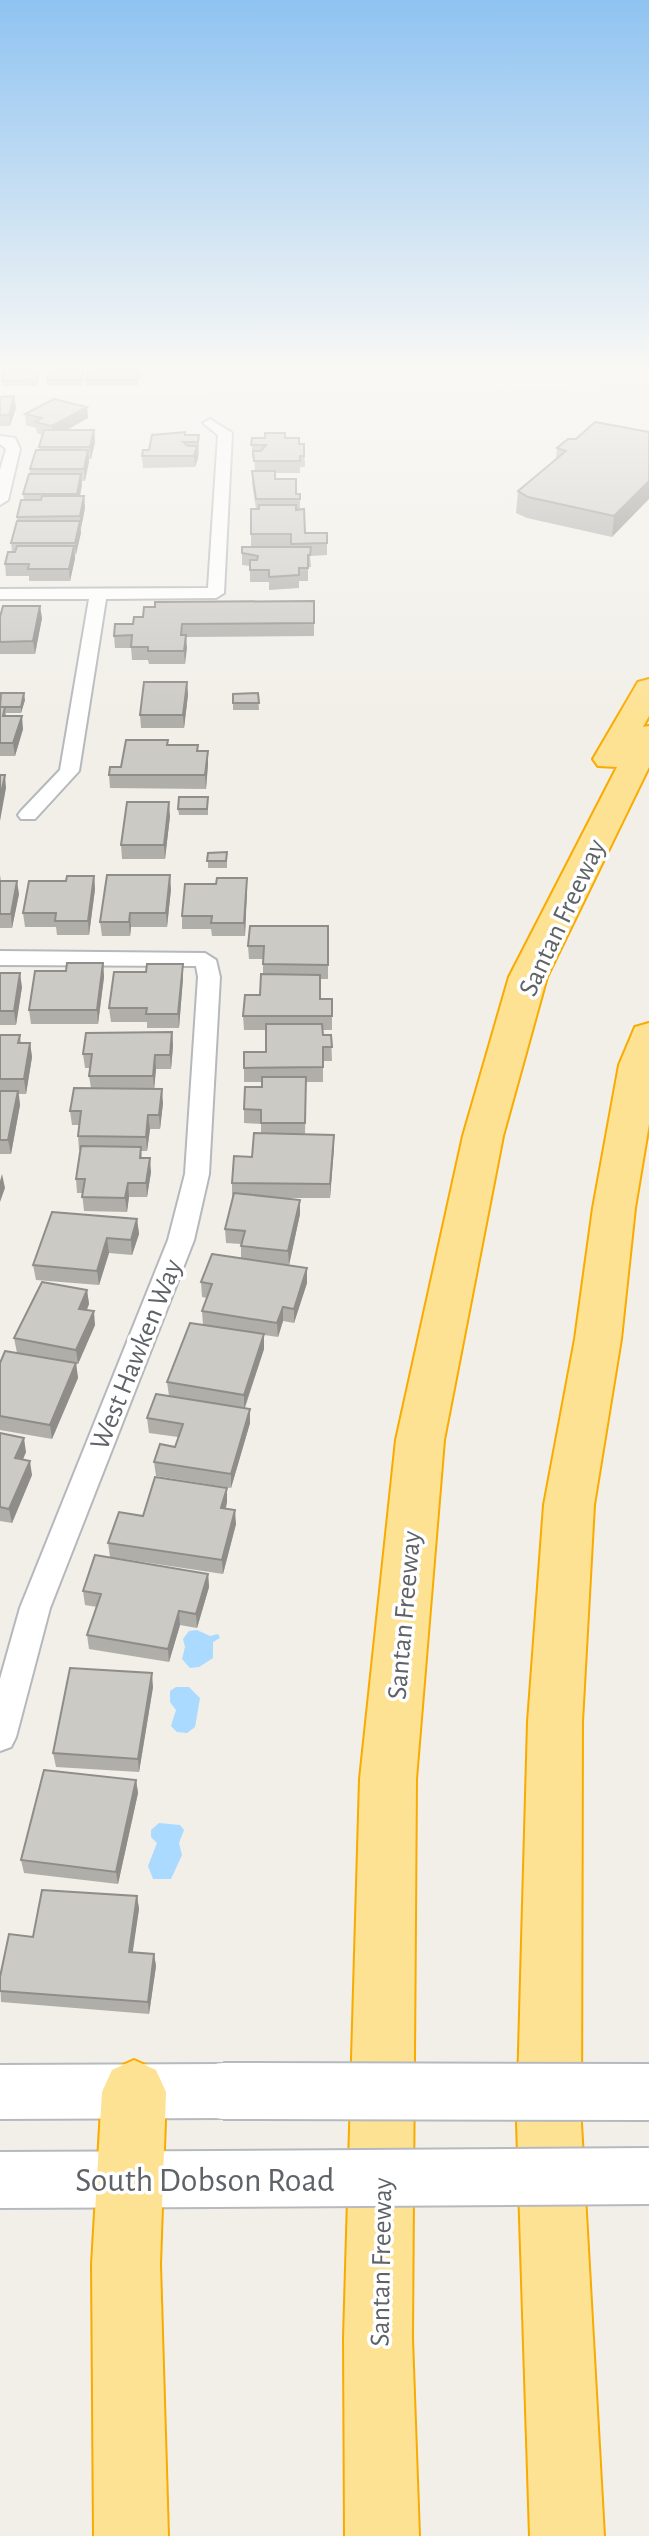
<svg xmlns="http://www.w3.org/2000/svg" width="649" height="2536" viewBox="0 0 649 2536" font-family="'Alegreya Sans',sans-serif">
	<rect width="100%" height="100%" fill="#f1efe8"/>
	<polygon fill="#fef7e0" points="0,365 596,365 603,387 0,397"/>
	<g fill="#aadaff">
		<polygon points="197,1630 210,1636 218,1634 220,1638 213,1642 213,1658 199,1667 190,1668 182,1659 185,1647 183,1639 189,1631"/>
		<polygon points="176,1687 189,1687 200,1698 195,1727 187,1733 177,1732 171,1726 176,1710 170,1702 170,1691"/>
		<polygon points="159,1823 180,1825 184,1830 179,1843 182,1855 171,1879 153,1879 148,1866 157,1843 151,1837 151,1830"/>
	</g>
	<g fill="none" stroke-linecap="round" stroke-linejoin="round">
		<g stroke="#b5b8bc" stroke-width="4">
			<g id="minor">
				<polygon points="210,419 232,433 224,593 216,598 106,599 79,771 35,819 21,819 18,815 21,811 60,770 89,599 0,599 0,589 208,588 218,435 203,423"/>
				<polygon points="0,436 15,438 20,449 8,500 0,505 0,470 6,449 0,444"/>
				<polygon points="0,951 205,953 216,960 220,977 209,1174 194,1240 50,1608 16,1737 11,1747 0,1751 0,1679 20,1608 168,1240 185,1174 198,977 196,966 0,965"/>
			</g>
		</g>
		<g stroke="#b6babf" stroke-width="4">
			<g id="secondary">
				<polygon points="223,2064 242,2072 250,2091 242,2110 223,2118 0,2119 0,2065"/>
				<polygon points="217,2151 237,2159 245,2179 237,2199 217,2207 0,2208 0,2152"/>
			</g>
		</g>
		<g stroke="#f9ab00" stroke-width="4">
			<g id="motorway">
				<polygon points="649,679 649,716 643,727 649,726 649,767 547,977 503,1136 444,1440 416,1779 412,2338 419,2536 345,2536 344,2338 360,1779 396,1440 463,1136 509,977 617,767 598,766 593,759 638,682"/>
				<polygon points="649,1023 649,1124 635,1208 621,1339 594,1505 582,1722 581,2123 604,2536 530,2536 517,2123 528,1722 544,1505 575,1339 593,1208 619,1065 635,1027"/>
				<polygon points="134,2060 156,2070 166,2092 160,2264 168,2536 94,2536 92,2264 102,2092 112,2070"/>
			</g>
		</g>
		<use href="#minor" fill="#fff" fill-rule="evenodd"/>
		<use href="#secondary" fill="#fff" fill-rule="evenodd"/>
		<use href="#motorway" fill="#fde293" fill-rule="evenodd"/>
		<g stroke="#b6babf" stroke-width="60" stroke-linecap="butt">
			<g id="secondary-bridge">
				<polyline points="223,2091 649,2092"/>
				<polyline points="217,2179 649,2176"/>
			</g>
		</g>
		<use href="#secondary-bridge" stroke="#fff" stroke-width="56"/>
	</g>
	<g fill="#afaea9">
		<polygon points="7,365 37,365 36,372 7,372"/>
		<polygon points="56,365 86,365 85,372 83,372 84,377 82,386 47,386 47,380 56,372"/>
		<polygon points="89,365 141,365 138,386 87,386 86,380 90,372"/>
		<polygon points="38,372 39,377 37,386 2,386 2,381"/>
		<polygon points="14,396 16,408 10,426 0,426 0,397"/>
		<polygon points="87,407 88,418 66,430 94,430 95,442 91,459 89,459 85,481 82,481 80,496 84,496 85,508 70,581 29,581 29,576 6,576 5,564 12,552 11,543 17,521 17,517 24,500 23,494 30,474 30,469 39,450 42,435 37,433 36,428 26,425 25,414"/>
		<polygon points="649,432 612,537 527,518 516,513 518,491 556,460 557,448 576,439"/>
		<polygon points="186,435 199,435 199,454 195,467 143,468 142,456 149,450"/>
		<polygon points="252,438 285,438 299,444 304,444 305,467 300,467 300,473 275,473 275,479 296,494 300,494 300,509 305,533 327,543 327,555 310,556 311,567 308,567 308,581 299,581 299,588 269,590 269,582 250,582 250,566 242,565 242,547 291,547 251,546 251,534 256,509 252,483 252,471 255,471 254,457 252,457"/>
		<polygon points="314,601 314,636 186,637 185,664 149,664 148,660 132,660 131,648 115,648 114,636 143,617"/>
		<polygon points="0,617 42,618 35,654 0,654"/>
		<polygon points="187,682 188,695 184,728 141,728 140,715"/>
		<polygon points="258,693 259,710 233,710 233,694"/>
		<polygon points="0,697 25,700 21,713 6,713 6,716 23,729 15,756 0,756"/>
		<polygon points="169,745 198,745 198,751 208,751 208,764 206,789 110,788 109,775 121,767"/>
		<polygon points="208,797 208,815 179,815 178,809"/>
		<polygon points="170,816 165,859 122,859 121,845"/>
		<polygon points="227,852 227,868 208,868 208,853"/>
		<polygon points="0,875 1,881 19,894 12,928 0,928"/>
		<polygon points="94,876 95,889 89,935 57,935 56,927 25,927 23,913 66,881"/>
		<polygon points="247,878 245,936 212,936 211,929 182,929 182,916 216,884"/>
		<polygon points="171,889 167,927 131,927 130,936 102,936 100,922"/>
		<polygon points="328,926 328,979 320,979 320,999 332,999 332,1030 322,1030 323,1035 331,1035 332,1061 323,1061 323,1082 306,1082 305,1134 334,1135 330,1198 278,1198 300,1200 300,1214 289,1265 307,1268 307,1283 294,1323 283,1321 278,1337 264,1335 264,1349 245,1408 250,1423 231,1488 156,1476 154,1462 175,1447 178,1437 149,1433 147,1418 169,1396 167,1382 203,1325 202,1311 207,1298 202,1297 201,1282 241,1258 241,1244 226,1243 225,1229 233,1197 232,1197 232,1183 252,1157 261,1134 261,1124 244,1123 244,1109 262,1087 262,1082 244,1082 244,1068 266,1052 266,1030 244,1030 243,1016 260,995 263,974 263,959 249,959 248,946"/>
		<polygon points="103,963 104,977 98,1024 31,1024 29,1010"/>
		<polygon points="0,973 22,987 16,1025 0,1025"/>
		<polygon points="183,978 179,1028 147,1028 147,1022 111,1022 109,1008"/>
		<polygon points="172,1032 173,1046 171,1069 156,1069 154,1089 163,1103 160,1129 150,1129 147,1151 141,1151 142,1158 151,1172 147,1197 129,1197 127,1212 84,1211 82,1193 77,1193 76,1179 81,1150 79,1150 78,1136 79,1125 72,1125 70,1111 91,1088 89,1076 90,1068 85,1068 83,1054"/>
		<polygon points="0,1035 20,1035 21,1043 30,1043 32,1057 26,1094 19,1094 20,1105 11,1154 0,1154"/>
		<polygon points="137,1219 139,1234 132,1255 109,1253 99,1285 36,1280 33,1265"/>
		<polygon points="87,1290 89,1304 87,1310 95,1325 78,1364 76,1364 78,1378 52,1439 0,1430 0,1363 17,1353 14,1338"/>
		<polygon points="0,1433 26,1452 23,1460 32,1475 12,1523 0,1521"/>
		<polygon points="227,1488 227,1502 226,1508 236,1524 223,1574 110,1557 108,1543 143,1516"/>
		<polygon points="208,1574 209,1587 197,1628 180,1625 169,1662 89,1649 87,1635 97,1607 85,1605 83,1591"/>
		<polygon points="153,1687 139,1772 56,1767 53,1753"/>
		<polygon points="136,1780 138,1793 118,1884 24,1873 21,1860"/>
		<polygon points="137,1896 139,1909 132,1952 154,1954 156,1966 149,2014 1,2002 0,1977"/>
	</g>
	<g fill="#8f8d8a">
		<polygon points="14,396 16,408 10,426 9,415"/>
		<polygon points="87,407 88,418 53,438 52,426"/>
		<polygon points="94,430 95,442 91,459 90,447"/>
		<polygon points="197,446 198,458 195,467 194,456"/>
		<polygon points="88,450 89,462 85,481 84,469"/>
		<polygon points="81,474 82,485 78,506 77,494"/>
		<polygon points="649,481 649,499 612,537 614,516"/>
		<polygon points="84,496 85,508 81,528 80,516"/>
		<polygon points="80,521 81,533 76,555 75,543"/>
		<polygon points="74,546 75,559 70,581 69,569"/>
		<polygon points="40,606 42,618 35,654 33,641"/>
		<polygon points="186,635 187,648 185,664 184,651"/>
		<polygon points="187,682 188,695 184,728 183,715"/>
		<polygon points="24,693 25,700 21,713 21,707"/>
		<polygon points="22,716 23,729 15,756 13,743"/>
		<polygon points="208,751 208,764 206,789 205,775"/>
		<polygon points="5,775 6,788 0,821 0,798"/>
		<polygon points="169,802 170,816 165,859 164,845"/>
		<polygon points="170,875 171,889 167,927 166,913"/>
		<polygon points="94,876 95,889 89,935 88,921"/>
		<polygon points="247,878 247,892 245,936 244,923"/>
		<polygon points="17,881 19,894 12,928 11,914"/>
		<polygon points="130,913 131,927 130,936 129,922"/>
		<polygon points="103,963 104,977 98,1024 97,1010"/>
		<polygon points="183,964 183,978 179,1028 178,1014"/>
		<polygon points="20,973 22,987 16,1025 14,1011"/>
		<polygon points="172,1032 173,1046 171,1069 170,1055"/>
		<polygon points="30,1043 32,1057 26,1094 24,1079"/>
		<polygon points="155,1055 156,1069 154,1090 153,1076"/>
		<polygon points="162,1089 163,1103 160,1129 159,1115"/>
		<polygon points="18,1091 20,1105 11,1154 8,1140"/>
		<polygon points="148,1115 150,1129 147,1151 146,1137"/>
		<polygon points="334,1135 334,1149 330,1198 330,1184"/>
		<polygon points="150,1158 151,1172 147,1197 146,1183"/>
		<polygon points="2,1174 5,1188 0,1202 0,1181"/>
		<polygon points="128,1183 129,1197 127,1212 125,1198"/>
		<polygon points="300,1200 300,1214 289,1265 288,1251"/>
		<polygon points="137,1219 139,1234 132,1255 131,1240"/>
		<polygon points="107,1238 109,1253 99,1285 97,1271"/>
		<polygon points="307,1268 307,1283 294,1323 294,1309"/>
		<polygon points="87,1290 89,1304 81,1323 79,1309"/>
		<polygon points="283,1307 283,1321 278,1337 277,1323"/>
		<polygon points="94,1311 95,1325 78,1364 76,1350"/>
		<polygon points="264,1334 264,1349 244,1409 244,1395"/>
		<polygon points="76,1363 78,1378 52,1439 50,1425"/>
		<polygon points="250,1409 250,1423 231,1488 231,1474"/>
		<polygon points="24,1438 26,1452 17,1472 15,1458"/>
		<polygon points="30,1461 32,1475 12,1523 9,1509"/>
		<polygon points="227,1488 227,1502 222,1522 221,1508"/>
		<polygon points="235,1510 236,1524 223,1574 222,1560"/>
		<polygon points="208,1574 209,1587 197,1628 196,1614"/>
		<polygon points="179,1611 180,1625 169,1662 168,1649"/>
		<polygon points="152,1673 153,1687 139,1772 138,1759"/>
		<polygon points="136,1780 138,1793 118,1884 116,1872"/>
		<polygon points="137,1896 139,1909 131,1964 129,1952"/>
		<polygon points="154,1954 156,1966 149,2014 148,2002"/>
	</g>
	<g fill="#cccac5" stroke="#8f8d8a" stroke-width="2">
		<polygon points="7,365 35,365 7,366"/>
		<polygon points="56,365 85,365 56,366"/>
		<polygon points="89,365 140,365 140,366"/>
		<polygon points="83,371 81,380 47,380 49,372"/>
		<polygon points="4,372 38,372 36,380 2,381"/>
		<polygon points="88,372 140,372 138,380 86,380"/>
		<polygon points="14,396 9,415 0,415 0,397"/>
		<polygon points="54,399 87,407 52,426 35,422 42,418 25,414"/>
		<polygon points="595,422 649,432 649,481 614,516 528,497 518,491 566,451 557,448 568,439 576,439"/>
		<polygon points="44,430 94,430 90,447 39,447"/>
		<polygon points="185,432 185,435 199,435 198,442 183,442 188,446 197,446 194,456 142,456 143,450 149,450 152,435"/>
		<polygon points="265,433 285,433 285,438 299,438 299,444 304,444 304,456 300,456 300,461 254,461 253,451 261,451 266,445 251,445 252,438 265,438"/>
		<polygon points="36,450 88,450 84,469 30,469"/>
		<polygon points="252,471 275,471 275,479 296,479 296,494 300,494 300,499 256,499"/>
		<polygon points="29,474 81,474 77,494 23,494"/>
		<polygon points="42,496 84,496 80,516 17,517 21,500 41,500"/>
		<polygon points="259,505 296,505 296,510 304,509 305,533 327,533 327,543 291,544 291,534 251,534 251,509 259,509"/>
		<polygon points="17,521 80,521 75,543 11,543"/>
		<polygon points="17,546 74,546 69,569 28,569 29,564 5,564 8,552 15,552"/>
		<polygon points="242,547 311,547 310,555 308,555 308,568 299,568 299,575 269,577 269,570 250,570 250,560 257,560 258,556 242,553"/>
		<polygon points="314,601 314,623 182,624 181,635 186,635 184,651 148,651 148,647 131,647 132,635 114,636 115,624 133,624 134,617 143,617 144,607 155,607 155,602"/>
		<polygon points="3,606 40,606 33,641 0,642 0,617"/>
		<polygon points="144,682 187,682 183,715 140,715"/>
		<polygon points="1,693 24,693 21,707 0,707"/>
		<polygon points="258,693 259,703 233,703 233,694"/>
		<polygon points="0,707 5,707 3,716 22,716 13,743 0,743"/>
		<polygon points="126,740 168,740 167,745 198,745 197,751 208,751 205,775 109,775 110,767 121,767"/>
		<polygon points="0,775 5,775 0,798"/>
		<polygon points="179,797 208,797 207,809 178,809"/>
		<polygon points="127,802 169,802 164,845 121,845"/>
		<polygon points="227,852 226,861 207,861 208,853"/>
		<polygon points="107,875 170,875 166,913 130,913 129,922 100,922"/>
		<polygon points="67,876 94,876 88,921 55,921 56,913 23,913 29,881 66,881"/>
		<polygon points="217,878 247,878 244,923 211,923 212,916 182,916 185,884 216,884"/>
		<polygon points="0,881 17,881 11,914 0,914"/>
		<polygon points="250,926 328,926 328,965 263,964 264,946 248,946"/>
		<polygon points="67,963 103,963 97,1010 29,1010 35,971 66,971"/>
		<polygon points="147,964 183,964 178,1014 146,1014 147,1008 109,1008 114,972 146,972"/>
		<polygon points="0,973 20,973 14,1011 0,1011"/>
		<polygon points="261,974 320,975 320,999 332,999 332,1016 243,1016 245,995 260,995"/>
		<polygon points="266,1024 322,1024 323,1035 331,1035 332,1047 323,1047 323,1067 244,1068 244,1052 266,1052"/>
		<polygon points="172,1032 170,1055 155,1055 153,1076 89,1076 92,1054 83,1054 86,1033"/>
		<polygon points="0,1035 20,1035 18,1043 30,1043 24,1079 0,1079"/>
		<polygon points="262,1077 306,1077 305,1123 261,1123 261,1110 244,1109 245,1087 262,1087"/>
		<polygon points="74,1088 162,1089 159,1115 148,1115 146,1137 78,1136 81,1111 70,1111"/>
		<polygon points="0,1091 18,1091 8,1140 0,1140"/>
		<polygon points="254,1133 334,1135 330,1184 232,1183 234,1156 252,1157"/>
		<polygon points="81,1146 141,1147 140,1158 150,1158 146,1183 128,1183 125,1198 82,1197 85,1179 76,1179"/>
		<polygon points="234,1193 300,1200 288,1251 241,1246 245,1231 225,1229"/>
		<polygon points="52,1212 137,1219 131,1240 107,1238 97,1271 33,1265"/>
		<polygon points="212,1254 307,1268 294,1309 283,1307 277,1323 202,1311 212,1284 201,1282"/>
		<polygon points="42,1282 87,1290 79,1309 94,1311 76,1350 14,1338"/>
		<polygon points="190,1323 264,1334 244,1395 167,1382"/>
		<polygon points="5,1351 76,1363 50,1425 0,1416 0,1363"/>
		<polygon points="156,1394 250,1409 231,1474 154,1462 160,1444 175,1447 183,1424 147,1418"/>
		<polygon points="0,1433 24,1438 15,1458 30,1461 9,1509 0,1507"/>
		<polygon points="155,1477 227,1488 221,1508 235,1510 222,1560 108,1543 119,1512 143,1516"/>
		<polygon points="95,1555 208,1574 196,1614 179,1611 168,1649 87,1635 101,1594 83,1591"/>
		<polygon points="70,1668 152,1673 138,1759 53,1753"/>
		<polygon points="44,1770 136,1780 116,1872 21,1860"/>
		<polygon points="42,1890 137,1896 129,1952 154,1954 148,2002 0,1991 0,1977 9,1934 33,1937"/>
	</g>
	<linearGradient id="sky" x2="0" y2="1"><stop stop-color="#8fc3f1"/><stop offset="0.51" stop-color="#f9f8f5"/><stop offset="1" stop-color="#f9f8f5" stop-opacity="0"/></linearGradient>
	<rect width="649" height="720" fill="url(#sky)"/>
	<g text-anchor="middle" stroke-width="7" stroke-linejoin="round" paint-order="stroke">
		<g font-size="28" fill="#5f6368" stroke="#fff">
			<text transform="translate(561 917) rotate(-65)" y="10">Santan Freeway</text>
			<text transform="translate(135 1354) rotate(-68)" y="10">West Hawken Way</text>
			<text transform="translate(403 1615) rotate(-85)" y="10">Santan Freeway</text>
			<text transform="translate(380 2262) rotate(-89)" y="10">Santan Freeway</text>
		</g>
		<g font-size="34" fill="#5f6368" stroke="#fff">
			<text x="205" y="2191">South Dobson Road</text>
		</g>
	</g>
</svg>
